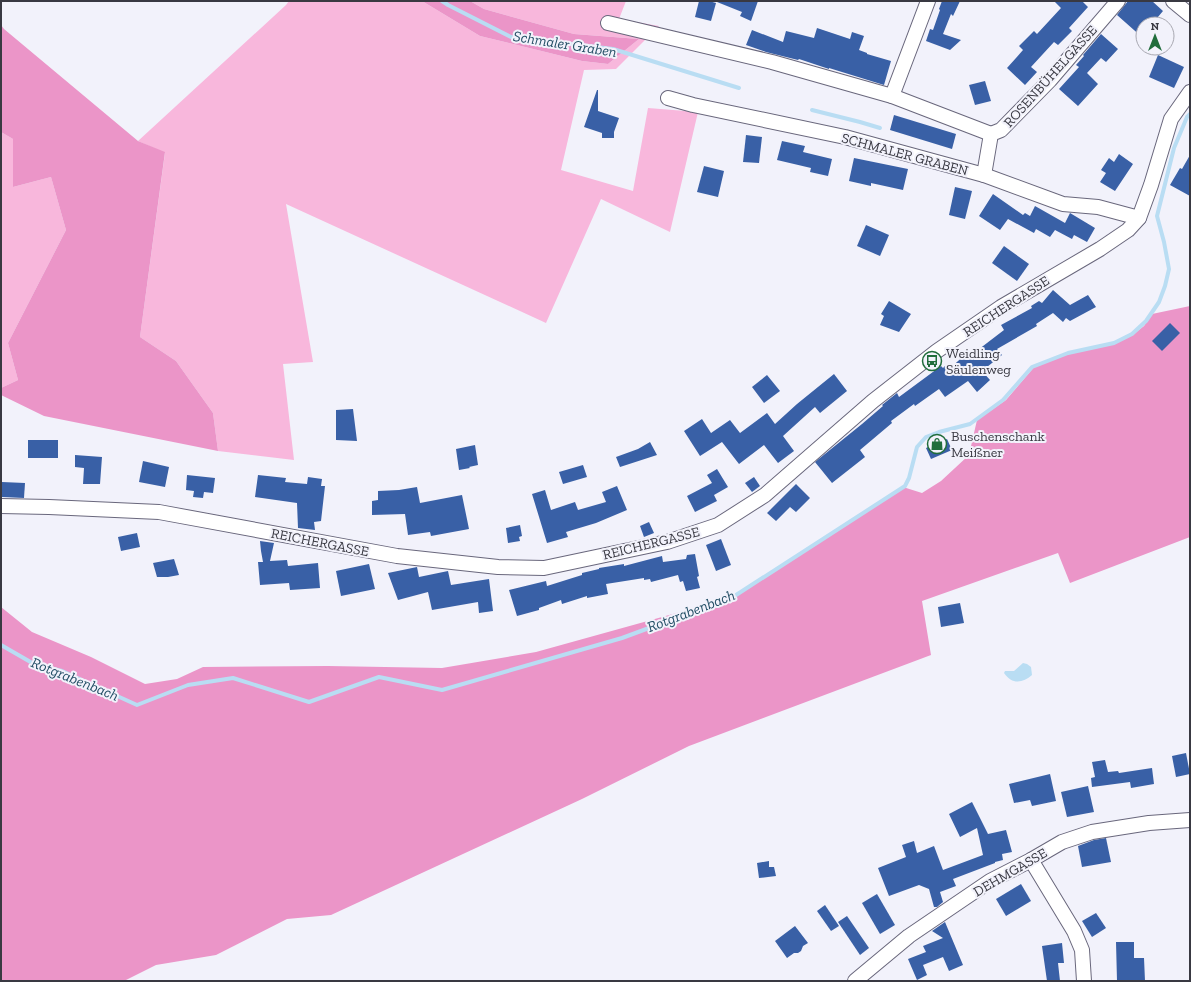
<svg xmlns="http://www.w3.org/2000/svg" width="1191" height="982" viewBox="0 0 1191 982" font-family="'Zilla Slab',serif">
	<rect width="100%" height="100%" fill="#f2f2fb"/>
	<g fill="#f8b7dc">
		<polygon points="289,1 422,1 480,36 582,61 608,64 639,39 574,34 484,9 470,1 626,1 619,19 659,26 616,69 584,70 561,170 633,191 648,108 698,112 670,232 601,199 546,323 286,204 313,362 283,364 294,460 218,451 213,413 176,361 140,337 165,153 138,141 286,5"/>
		<polygon points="1,132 13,139 13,187 51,177 66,230 8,343 18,380 1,388"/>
	</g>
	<g fill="#eb95c8">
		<polygon points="422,1 470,1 484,9 574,34 639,39 608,64 582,61 480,36"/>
		<polygon points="1,25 4,29 138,141 165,152 140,337 176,361 213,413 218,451 44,416 1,395 1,388 18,380 8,343 66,230 51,177 13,187 13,139 1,132"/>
		<polygon points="1190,306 1190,537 1070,583 1058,553 922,601 931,655 689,746 582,799 331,915 287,919 216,955 156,965 124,981 1,981 1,607 32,632 91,657 145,684 177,679 203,667 328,666 442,668 536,652 734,597 903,487 922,493 941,481 969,455 977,420 1006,400 1035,366 1075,351 1115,343 1135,333 1144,326 1152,314"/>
	</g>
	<path fill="#b9ddf3" d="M 1023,663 L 1027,664 L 1031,667 L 1032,675 C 1023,683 1012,685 1004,673 L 1005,671 L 1014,671 Z"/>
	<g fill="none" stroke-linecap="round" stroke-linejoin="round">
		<g stroke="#b9ddf3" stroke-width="4">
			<polyline points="442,1 448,5 511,37 613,49 739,88"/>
			<polyline points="812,110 860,122 880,128"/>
			<polyline points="1,645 34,664 62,671 137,705 188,685 233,678 309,702 379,677 442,690 622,638 733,597 905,486 909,478 917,447 926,437 939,432 970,424 1003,400 1032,367 1068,353 1114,343 1132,334 1146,321 1159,302 1165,286 1169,269 1164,242 1157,216 1174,148 1187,117 1190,114"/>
		</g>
	</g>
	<g fill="#3960a6">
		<polygon points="699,1 709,1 716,3 711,21 695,17"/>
		<polygon points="717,1 758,1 751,21 740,16 742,12 717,2"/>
		<polygon points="942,1 960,1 953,16 951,14 943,34 961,40 950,50 926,41 930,29 933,30 940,10 939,9"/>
		<polygon points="1054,1 1082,1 1088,7 1069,28 1072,31 1058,45 1054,42 1031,67 1037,72 1025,85 1007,68 1023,50 1019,46 1034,31 1037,34 1061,8"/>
		<polygon points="1128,1 1152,1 1163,11 1152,24 1143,24 1143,38 1117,15"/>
		<polygon points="817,28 850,39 852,32 864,36 859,50 867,53 867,54 891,61 884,85 829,68 829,69 799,59 798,60 766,52 746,45 752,30 783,42 786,31 814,38"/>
		<polygon points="1101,34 1118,49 1106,62 1101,58 1087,73 1098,84 1078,106 1059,89 1079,67 1076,65 1084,56 1083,55"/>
		<polygon points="1158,55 1184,67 1174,88 1149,77"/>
		<polygon points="985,81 991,101 975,105 969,85"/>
		<polygon points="597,90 598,90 598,111 619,118 614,132 614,138 602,138 602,133 584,127"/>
		<polygon points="894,115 956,134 952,149 890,130"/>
		<polygon points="746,135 762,137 759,163 743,162"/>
		<polygon points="782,141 805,146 803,152 832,159 828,176 810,172 811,168 777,160"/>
		<polygon points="1119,154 1133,164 1115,191 1100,182 1106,173 1101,170 1109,158 1114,162"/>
		<polygon points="1190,155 1190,196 1170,185 1180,168 1182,169"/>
		<polygon points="854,158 908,169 903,190 871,183 871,186 849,181"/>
		<polygon points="704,166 724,171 718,197 697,192"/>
		<polygon points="955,187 972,191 965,219 949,215"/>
		<polygon points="993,194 1023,215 1025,213 1030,216 1035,206 1065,223 1070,213 1095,228 1087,242 1074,235 1072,239 1055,230 1050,237 1036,229 1034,233 1008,219 1000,230 979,216"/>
		<polygon points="866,225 889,235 880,256 857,246"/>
		<polygon points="1004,246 1029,264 1017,281 992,263"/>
		<polygon points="1053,290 1070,305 1088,295 1096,307 1070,321 1066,318 1063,322 1053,313 1036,324 1037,326 997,349 1002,355 982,371 990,380 977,392 968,381 945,397 939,389 915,406 914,404 891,421 892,423 860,450 865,457 832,483 815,462 862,424 883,406 882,405 897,393 899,397 941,366 943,368 945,366 948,370 967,353 970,356 1004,330 1001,325 1032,308 1031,306 1039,301 1042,303"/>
		<polygon points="889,301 911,314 899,332 880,325 884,316 881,314"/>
		<polygon points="1170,323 1180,333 1162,351 1152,341"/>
		<polygon points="834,374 847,391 820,413 815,407 783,436 794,451 778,463 764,445 739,464 722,442 700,456 684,431 702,419 711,433 730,420 740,433 767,413 775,424 797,404"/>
		<polygon points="767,375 780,391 764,403 752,387"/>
		<polygon points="353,409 357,441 336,440 336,410"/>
		<polygon points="947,439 952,450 931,459 926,448"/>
		<rect x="28" y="440" width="30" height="18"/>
		<polygon points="650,442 657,455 620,467 616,457 638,449"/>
		<polygon points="475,445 478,465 469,467 470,468 459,470 456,449"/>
		<polygon points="75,455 102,457 100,484 83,484 84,468 75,467"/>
		<polygon points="143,461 169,467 165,487 139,482"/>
		<polygon points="583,465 587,477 563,484 559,472"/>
		<polygon points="717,469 728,487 714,495 717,501 695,512 687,496 712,483 707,475"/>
		<polygon points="187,475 215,478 213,493 204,492 203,498 193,497 194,491 186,490"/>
		<polygon points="258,475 286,478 285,482 307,484 308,477 322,479 321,486 325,486 321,521 314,522 315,530 298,528 297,503 255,497"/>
		<polygon points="754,477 760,486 752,492 745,483"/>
		<polygon points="2,482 25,483 24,498 2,497"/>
		<polygon points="796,484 810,498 796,512 790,507 776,521 767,513"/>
		<polygon points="617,486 627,510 596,523 566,532 568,537 547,543 532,494 545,490 551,510 575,502 578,510 606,502 602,492"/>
		<polygon points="417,487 420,503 462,495 469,529 431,536 430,532 408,535 405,514 372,515 372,501 378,500 378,491 399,490"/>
		<polygon points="649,522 654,533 644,537 640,526"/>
		<polygon points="520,525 522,536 519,537 520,541 508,543 506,528"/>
		<polygon points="137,533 140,547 121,551 118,537"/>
		<polygon points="721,539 731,565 716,571 706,545"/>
		<polygon points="260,541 274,543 270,561 287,560 288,566 318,563 320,588 290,590 289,583 260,585 258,562 263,562 261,551"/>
		<polygon points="695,554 699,576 697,577 700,588 686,591 683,581 680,582 678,575 651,582 650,579 644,580 644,578 606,584 608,594 587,598 587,596 562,604 561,600 539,608 539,610 517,616 509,590 546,581 547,586 582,575 582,573 599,569 599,568 624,564 624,566 662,556 663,562 686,559 687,555"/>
		<polygon points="174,559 179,575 168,577 157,577 153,563"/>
		<polygon points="369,564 375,589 341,596 336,571"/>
		<polygon points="417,567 419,577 448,571 451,585 489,579 493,611 479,613 478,602 432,610 428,592 398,600 388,573"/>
		<polygon points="960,603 964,623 941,627 938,607"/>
		<polygon points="1186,753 1190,774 1176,777 1172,756"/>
		<polygon points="1105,760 1108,772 1118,771 1119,773 1152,768 1154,784 1131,788 1130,782 1092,787 1091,778 1095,777 1092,762"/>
		<polygon points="1050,774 1056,801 1032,806 1030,800 1014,803 1009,784"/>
		<polygon points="1088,786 1094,812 1067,817 1061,792"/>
		<polygon points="972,802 988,834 1006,830 1012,852 1002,854 1003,860 995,862 995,863 953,879 956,886 940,892 943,902 937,907 934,907 929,889 919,885 889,896 878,868 906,857 902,845 914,841 917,853 934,846 943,870 983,855 977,828 960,837 949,814"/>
		<polygon points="1106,838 1111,862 1082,867 1078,846 1094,840"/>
		<polygon points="769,861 769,867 774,867 776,876 759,878 757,863"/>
		<polygon points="1021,884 1031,901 1006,916 996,899"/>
		<polygon points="877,894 895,925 880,934 862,903"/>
		<polygon points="825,905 839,926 831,931 817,911"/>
		<polygon points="1096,913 1106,928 1092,937 1082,921"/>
		<polygon points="847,916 869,948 860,955 838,922"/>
		<polygon points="945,922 963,965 949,971 943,957 923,965 927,975 917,980 908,959 926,952 923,946 943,938 932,931"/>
		<polygon points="795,926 808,943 803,946 801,951 798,953 794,953 787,958 775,941"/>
		<polygon points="1116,942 1134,942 1134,958 1144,958 1145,981 1117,981"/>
		<polygon points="1062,943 1064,963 1058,963 1060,981 1047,981 1042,946"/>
	</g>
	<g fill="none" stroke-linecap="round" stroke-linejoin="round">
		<g stroke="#69677c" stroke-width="16">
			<g id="street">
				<polyline points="1173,1 1190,15"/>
				<polyline points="608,23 772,62 892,96 991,134"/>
				<polyline points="892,96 928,1"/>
				<polyline points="668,98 693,105 845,137 984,175 1063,204 1098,207 1139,218"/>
				<polyline points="984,175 991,134 1001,130 1050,80 1118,1"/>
				<polyline points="1,506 49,507 159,512 397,556 498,567 544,568 667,542 718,525 765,495 873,401 937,351 1001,307 1100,249 1128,230 1139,218 1151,185 1171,119 1190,92"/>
				<polyline points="1031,860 1074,931 1082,950 1084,981"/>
				<polyline points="855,981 909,936 990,881 1031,860 1062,842 1092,832 1149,823 1190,820"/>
			</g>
		</g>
		<use href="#street" stroke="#fff" stroke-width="14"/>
	</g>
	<defs>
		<g id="bus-ring" transform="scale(1)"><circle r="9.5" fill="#f2f2fb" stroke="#206d3c" stroke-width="1.5"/><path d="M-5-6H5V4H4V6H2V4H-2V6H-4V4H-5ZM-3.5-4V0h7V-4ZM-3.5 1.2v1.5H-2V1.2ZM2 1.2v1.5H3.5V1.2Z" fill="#206d3c"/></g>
		<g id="shop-ring" transform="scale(1)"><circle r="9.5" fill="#f2f2fb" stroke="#206d3c" stroke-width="1.5"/><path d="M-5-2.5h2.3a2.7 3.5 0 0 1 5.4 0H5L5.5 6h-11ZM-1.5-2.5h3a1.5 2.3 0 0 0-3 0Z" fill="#206d3c"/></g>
	</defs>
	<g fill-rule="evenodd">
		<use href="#bus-ring" x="932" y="361"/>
		<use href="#shop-ring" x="937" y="444"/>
	</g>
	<g text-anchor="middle" stroke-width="4" stroke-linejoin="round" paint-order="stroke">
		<g font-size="14" fill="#393942" stroke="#f2f2fb">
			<text transform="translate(1050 76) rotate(-48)" y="5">ROSENBÜHELGASSE</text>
			<text transform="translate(905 154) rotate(15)" y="5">SCHMALER GRABEN</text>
			<text transform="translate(1006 306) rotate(-33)" y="5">REICHERGASSE</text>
			<text transform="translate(320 542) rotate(11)" y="5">REICHERGASSE</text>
			<text transform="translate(651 543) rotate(-14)" y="5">REICHERGASSE</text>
			<text transform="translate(1010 872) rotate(-30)" y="5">DEHMGASSE</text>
		</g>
		<g font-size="14" fill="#393942" stroke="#f2f2fb" text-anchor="start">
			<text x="946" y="358">Weidling<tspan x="946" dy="16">Säulenweg</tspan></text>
			<text x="951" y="441">Buschenschank<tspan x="951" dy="16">Meißner</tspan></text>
		</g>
		<g font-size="15" font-style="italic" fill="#234e65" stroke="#f2f2fb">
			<text transform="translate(565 44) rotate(9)" y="5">Schmaler Graben</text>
			<text transform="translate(691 611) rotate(-21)" y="5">Rotgrabenbach</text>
			<text transform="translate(75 679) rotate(22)" y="5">Rotgrabenbach</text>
		</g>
	</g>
	<rect width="1191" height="982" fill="none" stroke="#393942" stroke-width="4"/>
	<g transform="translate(1155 36)"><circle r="19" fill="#f2f2fb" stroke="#a8a8b1"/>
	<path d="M0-3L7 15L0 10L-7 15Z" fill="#206d3c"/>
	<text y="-6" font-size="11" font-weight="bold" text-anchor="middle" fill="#393942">N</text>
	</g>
</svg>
